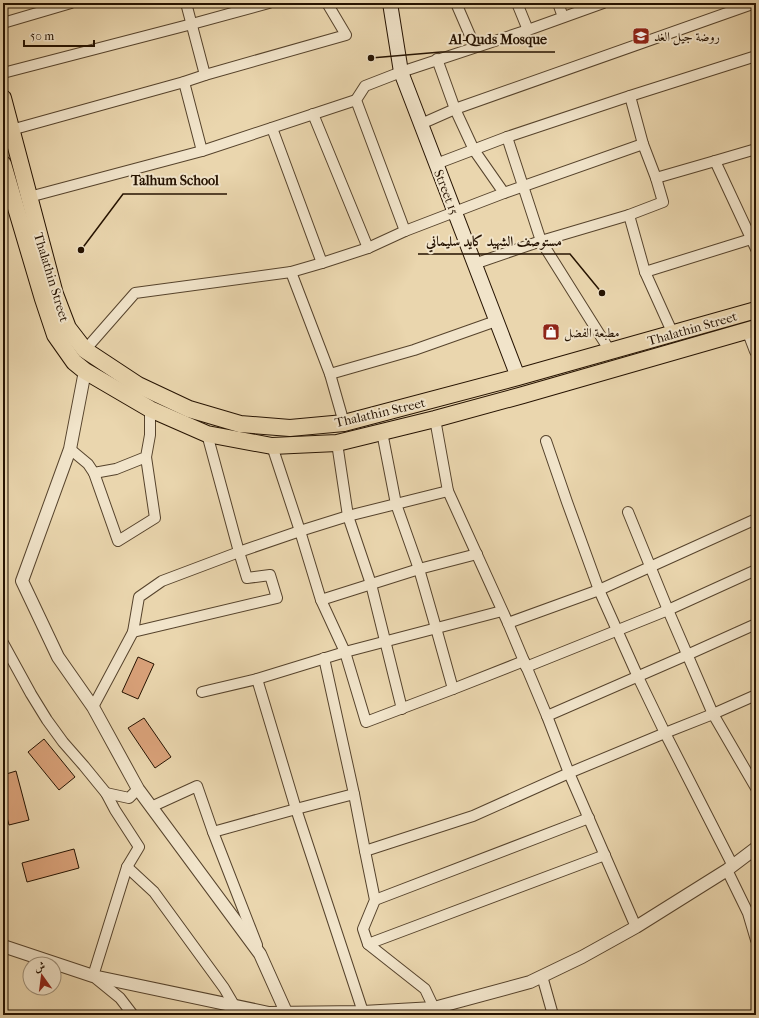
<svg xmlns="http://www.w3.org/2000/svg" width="759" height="1018" viewBox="0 0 759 1018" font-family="'IM FELL French Canon',Amiri,serif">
	<rect width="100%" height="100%" fill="#ead6ae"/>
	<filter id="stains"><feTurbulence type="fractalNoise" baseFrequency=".005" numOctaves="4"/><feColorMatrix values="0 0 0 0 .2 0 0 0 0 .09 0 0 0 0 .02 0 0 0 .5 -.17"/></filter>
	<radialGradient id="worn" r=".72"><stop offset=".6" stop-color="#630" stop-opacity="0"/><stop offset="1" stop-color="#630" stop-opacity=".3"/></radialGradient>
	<g fill="#daa27a" stroke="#251200">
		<polygon points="138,657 154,664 138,699 122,692"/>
		<polygon points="144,718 171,757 155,768 128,728"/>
		<polygon points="44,739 75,777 59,790 28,752"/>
		<polygon points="16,771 29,820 9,825 3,802 3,775"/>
		<polygon points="74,849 79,868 27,882 22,863"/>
	</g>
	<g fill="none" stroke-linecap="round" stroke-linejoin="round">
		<g stroke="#56432c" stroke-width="12">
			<g id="minor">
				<polyline points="186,3 205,75"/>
				<polyline points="456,3 475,47"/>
				<polyline points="517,3 528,30"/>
				<polyline points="558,3 563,17"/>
				<polyline points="3,23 71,3"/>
				<polyline points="437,59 455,109 474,150 504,193"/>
				<polyline points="3,73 192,24 269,3"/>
				<polyline points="184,82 202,151"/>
				<polyline points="313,114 368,248"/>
				<polyline points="421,124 455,109 755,3"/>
				<polyline points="272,128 322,263"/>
				<polyline points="11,130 184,82 205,75 346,35 327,3"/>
				<polyline points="507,137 541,241 610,351"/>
				<polyline points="715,161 756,249"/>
				<polyline points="436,164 507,137 630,96 756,56"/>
				<polyline points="656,178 715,161 756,149"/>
				<polyline points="29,197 202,151 356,100"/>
				<polyline points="629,215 645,272 673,334"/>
				<polyline points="405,231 356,100 365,86 401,72 528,30 603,3"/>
				<polyline points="474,264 541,241 629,215 663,202 656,178 643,144 630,96"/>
				<polyline points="291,272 330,374 344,423"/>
				<polyline points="645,272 751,239"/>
				<polyline points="85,350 135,293 291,272 322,263 368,248 405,231 504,193 643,144"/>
				<polyline points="330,374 414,350 496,321"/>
				<polyline points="435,419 448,491 508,623 547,716 569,773 636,927"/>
				<polyline points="382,432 396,504 419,569 436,628 453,689"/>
				<polyline points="546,441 567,502 599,590 638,677 665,733 733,866"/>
				<polyline points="337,443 348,516 371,584 402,709"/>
				<polyline points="272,446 300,531 321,600 345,652 366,722 453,689 524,661"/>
				<polyline points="70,449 88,464 94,473 116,469 146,457 150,435 150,409"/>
				<polyline points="94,473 118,541 155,518 146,457"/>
				<polyline points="628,512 668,610 713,714 756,788"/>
				<polyline points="321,600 419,569 477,554"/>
				<polyline points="508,623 599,590 756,519"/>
				<polyline points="133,632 277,598 270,575 247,578 239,552 300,531 348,516 448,491"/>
				<polyline points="3,643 31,694 47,720 63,742 84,766 106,793 115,810 139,847 127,867 93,976 120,998 133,1015"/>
				<polyline points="324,658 354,794 365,851 375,900 363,929 368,944 425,989 434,1008"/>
				<polyline points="526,667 668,610 756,570"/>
				<polyline points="257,679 296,809 363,1012"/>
				<polyline points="202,692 257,679 345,652 502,611"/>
				<polyline points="93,707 133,632 139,597 162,581 239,552 207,434"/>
				<polyline points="547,716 687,655 756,624"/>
				<polyline points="106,793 129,798 138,789"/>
				<polyline points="151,807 197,786 213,832 257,945"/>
				<polyline points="213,832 296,809 354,794"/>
				<polyline points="365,851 473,816 569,773 665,733 713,714 756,695"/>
				<polyline points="127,867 154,892 224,988 234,1005"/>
				<polyline points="727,870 748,913 756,940"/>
				<polyline points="375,900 589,818"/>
				<polyline points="368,944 605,855"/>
				<polyline points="542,976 553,1015"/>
				<polyline points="3,1014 3,1015"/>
			</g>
		</g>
		<g stroke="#56432c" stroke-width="14">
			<g id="tertiary">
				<polyline points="748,330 756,351"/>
				<polyline points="85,371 70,449 22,581 58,657 93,707 138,789 260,954 286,1012"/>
				<polyline points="3,946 93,976 269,1013 363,1012 434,1008 530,982 582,957 636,927 727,870 756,848"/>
			</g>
		</g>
		<g stroke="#251200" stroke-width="16">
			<polyline id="secondary" points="390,3 401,72 518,377"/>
		</g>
		<g stroke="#251200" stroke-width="18">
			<g id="primary">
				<polyline points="3,98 55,294 68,328 85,350 138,385 189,409 240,424 290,428 344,423 518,377 756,310"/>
				<polyline points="3,164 43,299 55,335 74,362 85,371 150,409 207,434 272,446 337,443 435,419 523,395 756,328"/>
			</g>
		</g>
		<use href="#minor" stroke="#f1e4ca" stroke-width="10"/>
		<use href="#tertiary" stroke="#f1e4ca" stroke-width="12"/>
		<use href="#secondary" stroke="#f1e4ca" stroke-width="14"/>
		<use href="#primary" stroke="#ead6ae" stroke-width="16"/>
	</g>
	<defs>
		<g id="school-square" transform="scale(0.9)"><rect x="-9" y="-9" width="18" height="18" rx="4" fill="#8f2418" stroke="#f1e4ca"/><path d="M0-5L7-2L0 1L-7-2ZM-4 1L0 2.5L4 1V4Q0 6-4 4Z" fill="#fff"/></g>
		<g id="shop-square" transform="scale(0.9)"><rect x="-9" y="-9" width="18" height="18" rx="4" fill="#8f2418" stroke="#f1e4ca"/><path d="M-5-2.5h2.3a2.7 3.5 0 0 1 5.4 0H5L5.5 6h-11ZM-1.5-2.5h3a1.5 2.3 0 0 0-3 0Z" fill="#fff"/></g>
	</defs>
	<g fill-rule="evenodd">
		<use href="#school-square" x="641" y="36"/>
		<use href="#shop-square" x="551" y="332"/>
	</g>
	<g text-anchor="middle" stroke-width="4" stroke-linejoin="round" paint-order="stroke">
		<g font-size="13" fill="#251200" stroke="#f1e4ca" text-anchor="start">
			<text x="654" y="41">روضة جيل الغد</text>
			<text x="564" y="337">مطبعة الفضل</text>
		</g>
		<g font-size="13" fill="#251200" stroke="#f1e4ca">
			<text transform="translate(447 192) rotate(69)" y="5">Street 15</text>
			<text transform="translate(52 277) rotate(73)" y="5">Thalathin Street</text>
			<text transform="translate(692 328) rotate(-16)" y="5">Thalathin Street</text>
			<text transform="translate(380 412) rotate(-13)" y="5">Thalathin Street</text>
		</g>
	</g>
	<path fill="none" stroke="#251200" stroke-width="1.5" d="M371 58L441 52H555M81 250L123 194H227M602 293L570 254H418"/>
	<g fill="#251200" stroke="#f1e4ca" stroke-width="1.5">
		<circle cx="371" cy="58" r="4"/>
		<circle cx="81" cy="250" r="4"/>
		<circle cx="602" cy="293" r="4"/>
	</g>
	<g font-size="14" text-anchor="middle" font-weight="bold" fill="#251200" stroke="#f1e4ca" stroke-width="4" stroke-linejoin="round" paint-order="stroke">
		<text x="498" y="44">Al-Quds Mosque</text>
		<text x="175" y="185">Talhum School</text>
		<text x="494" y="246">مستوصف الشهيد كايد سليماني</text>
	</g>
	<rect width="759" height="1018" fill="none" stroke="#ead6ae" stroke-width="16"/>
	<rect x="4" y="4" width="751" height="1010" fill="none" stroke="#251200" stroke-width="2"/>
	<rect x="8" y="8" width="743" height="1002" fill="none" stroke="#251200"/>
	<g transform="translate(42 976) rotate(346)"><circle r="19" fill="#f1e4ca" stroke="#9f9079"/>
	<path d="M0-3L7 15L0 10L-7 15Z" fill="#8f2418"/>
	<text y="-6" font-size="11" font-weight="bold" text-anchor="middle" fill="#251200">ش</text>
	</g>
	<path d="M24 40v6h70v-6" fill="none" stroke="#251200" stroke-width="2"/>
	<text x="30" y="40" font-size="12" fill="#251200" stroke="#f1e4ca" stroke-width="3" paint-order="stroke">50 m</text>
	<rect width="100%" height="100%" filter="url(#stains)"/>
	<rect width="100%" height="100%" fill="url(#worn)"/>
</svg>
